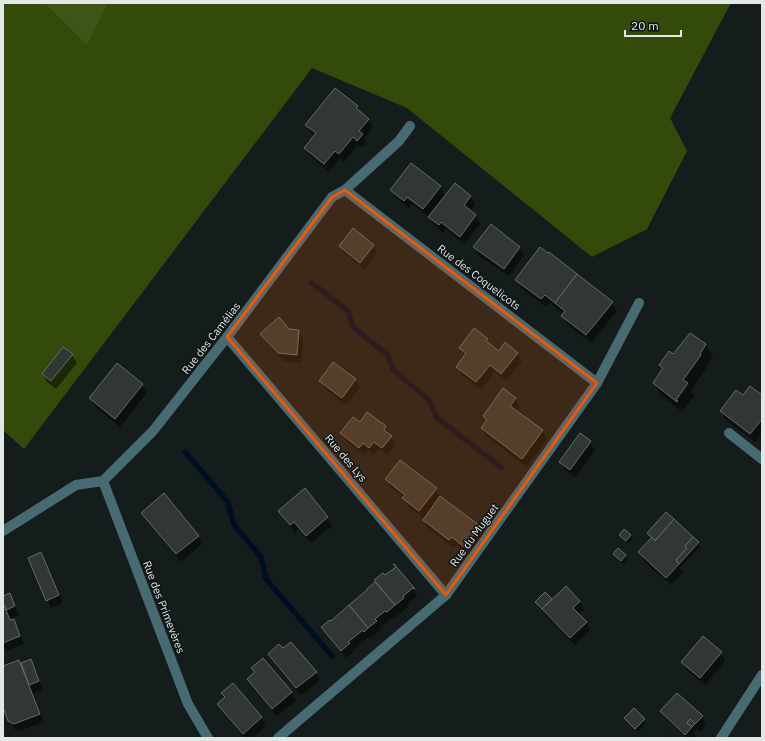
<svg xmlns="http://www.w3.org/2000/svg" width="765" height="741" viewBox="0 0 765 741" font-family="'IBM Plex Sans',sans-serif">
	<rect width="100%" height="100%" fill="#151d1c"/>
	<polygon fill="#344a0a" points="3,3 44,3 87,44 108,3 731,3 670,118 687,151 647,229 592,257 407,108 312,68 24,449 3,430"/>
	<polygon fill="#3f5517" points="44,3 108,3 87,45"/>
	<g fill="#0007" fill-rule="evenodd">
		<path d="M 357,107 L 361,114 L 368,119 L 373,127 L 364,138 L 367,142 L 362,148 L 358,144 L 344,162 L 340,158 L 329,172 L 310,156 L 305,148 L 315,136 L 311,133 L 306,125 ZM 310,152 L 328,167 L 327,168 L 310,154 Z"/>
		<polygon points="440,187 445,196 470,196 475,205 470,211 475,216 480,224 464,244 446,229 443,233 434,225 428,216 412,204 409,208 396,198 391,190"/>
		<polygon points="373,245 377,253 365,270 345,254 340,246"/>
		<polygon points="519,247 524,255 509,276 479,256 475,248"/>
		<polygon points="517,280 612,303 617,311 591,343 567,324 563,316 564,314 550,303 546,307 521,288"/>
		<polygon points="288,330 298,331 303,339 301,363 283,361 266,342 261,334"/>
		<polygon points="475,330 487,340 490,346 499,352 517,353 522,361 506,381 495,372 481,390 462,375 457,367 465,356 461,348"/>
		<polygon points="690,334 706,345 713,357 706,366 707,367 691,391 694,396 682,412 661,395 654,383 663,370 660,365 673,355"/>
		<polygon points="72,355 77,363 56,389 47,382 43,374"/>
		<polygon points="117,364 142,385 147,393 120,427 95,406 90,398"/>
		<polygon points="355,380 360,388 346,405 325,389 320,381"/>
		<polygon points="503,390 516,399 520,407 517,412 543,431 547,439 527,467 486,436 482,428 487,422 484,416"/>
		<polygon points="762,396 762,433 755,442 725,419 721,411"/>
		<polygon points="368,414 386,427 396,445 387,455 379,449 374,455 368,450 364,455 346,441 341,433 360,423"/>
		<polygon points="590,442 595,450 575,477 565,470 560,462"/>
		<polygon points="386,479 436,489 441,497 479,526 484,534 469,554 456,545 454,548 428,529 424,521 425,519 408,507 404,498 391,488"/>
		<polygon points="279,511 327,518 332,526 311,543 299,529 295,533"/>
		<polygon points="142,513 198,536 202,544 181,562 147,521"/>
		<polygon points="625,530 633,539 628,544 620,535"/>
		<polygon points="648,533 698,543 700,547 680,568 683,572 671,585 644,561 640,553 652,539"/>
		<polygon points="41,553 63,603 51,608 47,600"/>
		<polygon points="614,554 625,556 627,560 623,564"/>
		<polygon points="376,582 413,588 417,596 407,605 408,607 392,620 391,618 379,628 381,630 369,639 368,637 353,650 354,652 346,658 327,635 322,627 331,622 369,590 368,589"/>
		<polygon points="545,594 552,601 579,602 584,610 578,615 586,622 590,630 575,645 548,618 538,606 536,602"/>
		<polygon points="10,595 19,615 10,619 11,621 13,620 18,628 24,644 7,651 3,645 3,597"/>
		<polygon points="721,653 725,661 705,685 687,670 682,662"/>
		<polygon points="269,654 316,672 320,680 301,695 273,662"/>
		<polygon points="263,659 291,693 296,701 277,716 252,687 248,679 255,673 252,668"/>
		<polygon points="19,661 21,664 30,661 35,669 43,690 33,694 44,722 19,731 14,729 3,705 3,667"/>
		<polygon points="233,684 262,718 266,726 252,738 245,738 223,712 218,704 226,698 223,693"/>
		<polygon points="661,711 702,717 706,725 700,732 697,728 693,732 696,736 694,738 686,738 666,719"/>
		<polygon points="626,719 644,719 646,723 638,732"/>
		<polygon points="667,735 671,738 664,738"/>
	</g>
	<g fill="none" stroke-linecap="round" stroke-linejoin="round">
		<g stroke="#000e23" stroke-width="5.5">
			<polyline points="312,283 348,311 353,327 388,355 393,370 429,400 437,418 501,467"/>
			<polyline points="185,452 228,502 234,525 261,557 266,579 332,656"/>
		</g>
	</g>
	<g fill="#313733" stroke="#656c67">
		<polygon points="335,88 358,106 356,108 369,119 359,131 363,134 357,141 353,137 339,154 335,151 324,164 304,148 316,133 305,125"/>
		<polygon points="411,163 441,186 423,209 407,197 404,201 390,190"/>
		<polygon points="455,183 471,196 464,205 476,215 460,237 441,222 439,225 428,217"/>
		<polygon points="491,224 520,247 504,269 473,247"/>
		<polygon points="353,228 374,245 360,263 339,246"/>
		<polygon points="540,247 548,253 549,252 577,274 555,303 545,295 541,299 515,280"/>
		<polygon points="577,274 613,302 586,335 561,316 565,311 555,303"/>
		<polygon points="279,317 289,329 299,330 297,355 278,353 260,334"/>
		<polygon points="474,328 488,339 486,341 499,351 505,342 518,353 501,374 490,365 476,382 456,367 466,353 459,348"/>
		<polygon points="690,333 706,344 700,354 701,355 683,380 688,383 676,400 678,401 677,402 653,383 663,368 659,365 669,351 673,354"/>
		<polygon points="63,347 73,354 51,381 42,374"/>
		<polygon points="333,362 356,379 342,398 319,381"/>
		<polygon points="117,363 143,384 115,419 89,398"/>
		<polygon points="750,386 762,395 762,419 750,434 720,411 736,390 743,395"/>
		<polygon points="503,388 516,398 510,406 543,430 522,459 481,428 487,420 483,416"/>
		<polygon points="367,412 386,426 384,430 392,436 382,448 374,442 369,448 363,443 359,448 340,433 353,417 360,422"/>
		<polygon points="580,433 591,441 570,470 559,462"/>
		<polygon points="400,460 437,488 419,511 402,498 405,495 385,479"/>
		<polygon points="305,488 328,517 306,536 294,522 290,525 278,511"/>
		<polygon points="164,493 199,536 176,554 141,513"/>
		<polygon points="440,496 480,526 464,547 452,537 449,540 423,520"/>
		<polygon points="666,512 674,519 655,541 647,533"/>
		<polygon points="674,519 693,537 685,546 687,548 676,560 679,564 666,578 638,552 652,537 655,541"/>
		<polygon points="624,529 631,535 626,541 619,535"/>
		<polygon points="693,537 699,542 679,564 676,560 687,548 685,546"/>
		<polygon points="618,548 626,555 621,561 613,554"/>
		<polygon points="41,552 59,595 46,601 28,558"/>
		<polygon points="393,564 394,564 415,589 413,588 403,596 404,598 395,605 374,580 383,573 385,575 396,567"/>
		<polygon points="375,582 395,605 387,612 385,611 375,619 377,621 368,628 349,605 367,590 367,589"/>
		<polygon points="566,586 580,601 573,608 587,622 570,638 542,609"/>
		<polygon points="545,592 552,599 542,609 535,602"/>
		<polygon points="10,593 15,606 6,610 3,603 3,596"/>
		<polygon points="3,603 10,620 14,619 20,636 3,643"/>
		<polygon points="349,605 368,628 364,632 363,630 348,642 350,643 341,651 321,627 330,620 331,621"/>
		<polygon points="703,636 722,652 700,678 681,662"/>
		<polygon points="291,642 317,672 296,688 268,654 279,644 283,648"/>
		<polygon points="263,658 292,692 272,709 247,679 255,672 251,668"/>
		<polygon points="31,659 39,681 29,685 21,663"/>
		<polygon points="19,660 40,714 14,724 8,721 3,707 3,666"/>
		<polygon points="233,683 262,717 243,734 217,704 225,697 221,693"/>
		<polygon points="677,693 703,716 695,724 690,719 687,723 692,727 685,735 660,711"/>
		<polygon points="634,708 645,719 635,729 624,718"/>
		<polygon points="690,719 695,724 692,727 687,723"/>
	</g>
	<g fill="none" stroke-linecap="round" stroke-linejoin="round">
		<polyline stroke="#486a73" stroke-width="10" points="729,433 762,459"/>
		<g stroke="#486a73" stroke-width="10">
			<polyline points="345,190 597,383"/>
			<polyline points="227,337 446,595"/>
			<polyline points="103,481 188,704 208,738"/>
			<polyline points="3,531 76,485 103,481 153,431 227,337 332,197 345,190 399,141 410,126"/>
			<polyline points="278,738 446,595 597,383 639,303"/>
			<polyline points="721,738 762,675"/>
		</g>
	</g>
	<path fill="#e8590c" fill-opacity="0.2" stroke="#e8590c" stroke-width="3" stroke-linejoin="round" d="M 345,190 L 597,383 L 446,595 L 227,337 L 332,197 Z"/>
	<g text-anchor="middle" stroke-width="3" stroke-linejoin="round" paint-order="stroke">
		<g font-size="11" fill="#e3e8e7" stroke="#0d1413">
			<text transform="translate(479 277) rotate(37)" y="4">Rue des Coquelicots</text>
			<text transform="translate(211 338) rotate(-52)" y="4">Rue des Camélias</text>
			<text transform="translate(346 458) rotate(50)" y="4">Rue des Lys</text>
			<text transform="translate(474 535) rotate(-54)" y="4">Rue du Muguet</text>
			<text transform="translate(164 607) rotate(69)" y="4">Rue des Primevères</text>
		</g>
	</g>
	<rect width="765" height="741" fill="none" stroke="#e3e8e7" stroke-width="8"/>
	<path d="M625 30v6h56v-6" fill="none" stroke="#e3e8e7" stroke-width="2"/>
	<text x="631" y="30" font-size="12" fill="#e3e8e7" stroke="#0d1413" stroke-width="3" paint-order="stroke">20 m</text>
</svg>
